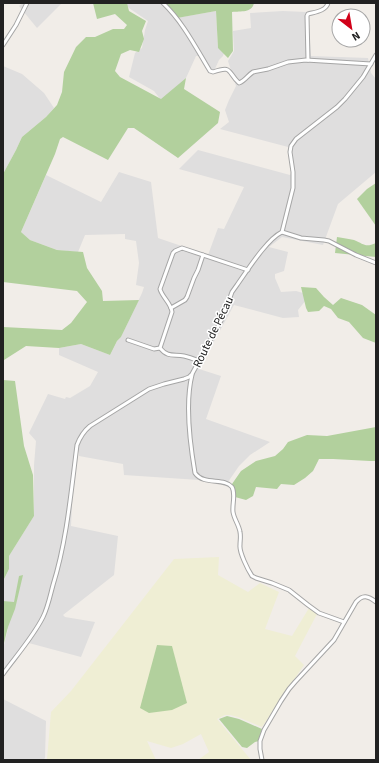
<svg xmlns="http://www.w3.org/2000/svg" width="379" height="763" viewBox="0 0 379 763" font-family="'Source Sans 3',sans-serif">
	<rect width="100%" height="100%" fill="#f1ede8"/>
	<g fill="#dfdede">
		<polygon points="23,3 62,3 37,28 19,6"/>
		<polygon points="125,3 166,3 176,18 216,11 218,48 225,50 223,56 219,60 214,71 211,73 199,56 196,56 186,78 161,100 154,91 129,77 135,53 142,48 145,30 148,21 129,8"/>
		<polygon points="283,11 306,12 308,14 311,56 368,58 371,73 376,79 376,172 338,204 323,245 282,237 269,247 288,252 284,271 275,274 275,278 281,292 296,291 310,295 298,310 299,317 283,318 234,305 199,369 221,376 206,419 270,442 250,455 239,466 228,482 204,478 199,480 124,475 123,464 79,456 79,445 85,433 89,429 143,395 122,404 89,424 78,437 75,444 71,526 118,536 114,575 63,615 65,617 95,622 81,657 25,642 3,673 3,648 8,629 3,627 3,581 9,569 9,556 34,516 34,465 36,441 29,433 48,394 65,399 66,397 70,398 90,386 98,372 59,355 59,348 81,344 110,355 117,341 121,337 142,293 144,287 136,285 139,263 136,241 125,239 125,234 85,235 78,252 57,250 30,240 21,232 46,175 101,202 119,172 151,182 158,238 208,255 218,228 224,229 244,187 179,169 198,150 290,175 291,173 288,147 220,129 229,122 225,110 229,100 236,86 228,61 234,51 233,31 251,28 250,13"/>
		<polygon points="3,66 22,74 44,93 54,108 46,117 22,137 16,150 3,174"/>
		<polygon points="3,699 46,721 45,758 43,760 3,760"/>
	</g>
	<polygon fill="#efeed4" points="219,557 218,575 248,592 260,583 279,592 265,629 292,636 309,608 317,614 295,656 304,665 262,727 238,717 230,715 225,715 217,719 251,760 198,760 209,752 201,734 183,744 171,748 147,741 156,760 46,760 47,759 51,712 71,691 174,559"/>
	<g fill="#b2d09d">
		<polygon points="93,3 127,3 129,11 146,21 142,31 144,39 139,52 130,50 121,54 115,71 120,77 161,99 186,78 184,89 220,112 218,123 178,158 134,128 128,128 108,160 63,137 60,139 55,154 21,232 30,240 57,250 83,252 87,268 102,291 103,301 139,300 121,337 117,341 110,355 81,344 59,348 26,346 4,360 3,369 3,327 62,330 71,323 87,302 77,291 3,282 3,174 16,150 22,137 46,117 57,105 62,92 64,72 76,47 86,37 95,37 113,29 124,29 127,25 115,14 97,19"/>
		<path d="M 166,3 L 254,3 C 252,13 241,11 232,12 L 233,51 L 228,58 L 218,48 L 216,11 L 177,18 Z"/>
		<polygon points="376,183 376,226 357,199 367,189"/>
		<path d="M 337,237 C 343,238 349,239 354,240 C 364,244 365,248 376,243 L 376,257 L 335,253 Z"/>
		<polygon points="301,287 316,288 324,297 333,305 341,298 362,305 376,315 376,343 363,338 349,322 338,318 331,309 324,306 319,311 308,312 306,308"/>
		<polygon points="3,380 15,381 24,446 33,475 34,516 9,556 9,569 3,581"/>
		<polygon points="376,427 376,461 370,461 333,459 319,459 313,471 305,478 294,485 281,484 277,489 256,487 253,496 246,500 235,497 232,484 241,471 256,461 275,456 283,449 288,442 307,435 327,436"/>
		<polygon points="23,575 15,609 8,627 3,647 3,601 14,602 19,576"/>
		<polygon points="157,645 172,646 187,703 172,710 149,713 140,708 144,693"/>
		<polygon points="227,716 239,719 262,729 259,741 255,742 247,748 242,747 219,719"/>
	</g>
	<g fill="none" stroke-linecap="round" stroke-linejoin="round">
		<g stroke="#a5a5a5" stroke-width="5">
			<g id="minor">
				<path d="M 163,3 C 183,22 196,48 210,71 L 213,72 C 233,65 227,72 239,83 C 245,81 248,75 253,72 L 268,69 L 288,62 L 306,60 L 371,64"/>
				<polyline points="3,45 16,25 27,3"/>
				<path d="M 308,60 L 307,16 L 308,14 C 315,12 326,11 328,3"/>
				<polyline points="282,232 301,238 324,240 329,241 356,255 376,263"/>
				<polyline points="171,308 185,300 187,297 194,278 198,270 203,255"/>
				<polyline points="128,340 154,349 160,348"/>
				<path d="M 199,361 C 194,359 189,357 184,356 C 174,354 168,358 160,348 L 172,312 C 171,303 162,297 160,289 L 173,253 L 175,251 L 182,248 L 248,270"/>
				<path d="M 192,375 C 185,403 190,444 195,473 C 204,486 224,477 232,487 C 236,494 232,504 233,512 C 234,519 239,525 240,532 C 241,537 240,540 240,545 C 239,552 248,570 252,576 L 256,578 L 272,583 L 289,590 L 308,605 L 319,613 L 344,622"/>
				<path d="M 3,674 C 16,656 33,637 43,617 C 48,607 50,596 53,585 C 67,540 71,492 77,445 C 80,437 84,431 90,426 L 149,389 L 164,384 L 184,379 L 189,377 L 192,374 L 223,317 L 232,292 L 237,285 C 247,271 267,239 282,232 L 293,188 L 293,172 L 290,152 L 291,146 L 296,139 L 337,107 L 345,99 L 363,77 L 376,55"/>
				<path d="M 262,760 L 260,749 L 260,741 L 264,730 L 281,701 L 289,689 L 295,682 L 334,640 L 356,602 C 363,594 368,596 376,602"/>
			</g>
		</g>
		<use href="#minor" stroke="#fff" stroke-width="3"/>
	</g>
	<g text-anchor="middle" stroke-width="3" stroke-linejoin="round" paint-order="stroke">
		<g font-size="12" fill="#212121" stroke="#fff">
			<text transform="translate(213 332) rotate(-64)" y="4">Route de Pécau</text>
		</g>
	</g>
	<rect width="379" height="763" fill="none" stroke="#212121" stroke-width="8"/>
	<g transform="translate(351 28) rotate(149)"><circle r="19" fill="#ffffff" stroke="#a6a6a6"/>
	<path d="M0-3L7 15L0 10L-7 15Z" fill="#d10119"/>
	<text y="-6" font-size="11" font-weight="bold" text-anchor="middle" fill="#212121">N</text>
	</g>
</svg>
